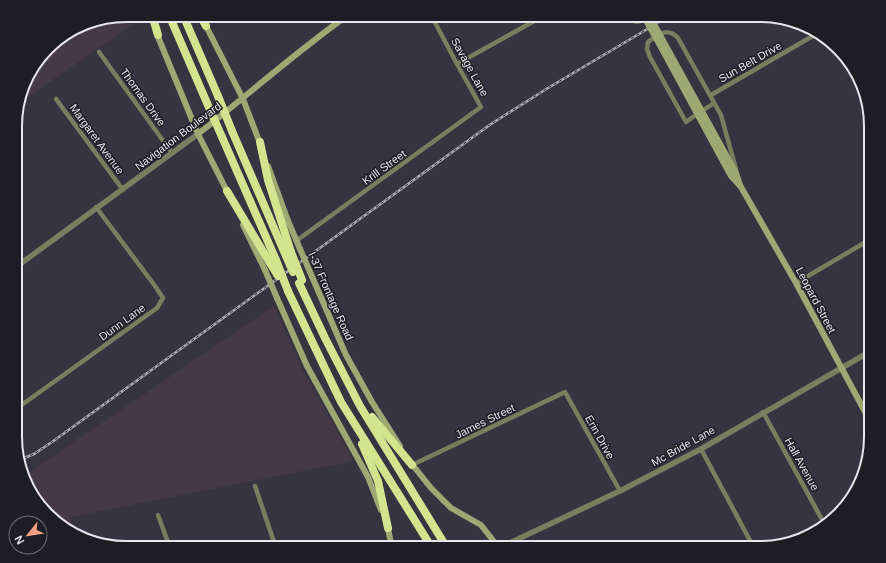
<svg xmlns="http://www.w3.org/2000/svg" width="886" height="563" viewBox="0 0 886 563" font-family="Helvetica,sans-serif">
	<rect width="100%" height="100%" fill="#373442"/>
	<g fill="#453948">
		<polygon points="126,15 141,15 142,18 18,104 27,77 53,43 84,23"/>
		<polygon points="274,306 302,369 354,461 70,517 74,532 64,529 34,499 25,475"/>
	</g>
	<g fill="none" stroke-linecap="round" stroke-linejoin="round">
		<g stroke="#797f5e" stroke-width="4.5">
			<path d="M 625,15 C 634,26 642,21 652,15"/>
			<polyline points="99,52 172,153"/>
			<polyline points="457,64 545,15"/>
			<polyline points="711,95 818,33"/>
			<polyline points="56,99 123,190"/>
			<polyline points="702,111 714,103"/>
			<path d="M 697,114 L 686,122 L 650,57 L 647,49 L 648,42 C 659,34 667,27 678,38 L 721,115 L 736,169"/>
			<polyline points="296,241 481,107 457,64 431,15"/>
			<polyline points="796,283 871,239"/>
			<polyline points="16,409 157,308 163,298 155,286 96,207"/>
			<polyline points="763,412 825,525"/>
			<polyline points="701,449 754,548"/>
			<polyline points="412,465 565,392 620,491"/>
			<polyline points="255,486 276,548"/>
			<polyline points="158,515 170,548"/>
		</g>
		<g stroke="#797f5e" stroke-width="5.5">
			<polyline points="16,267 198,134"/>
			<polyline points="499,548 620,491 701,449 871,351"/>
		</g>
		<g stroke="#9ea872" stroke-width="6">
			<polyline points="204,22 243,99 261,146"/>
			<polyline points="156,32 198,134 229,195"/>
			<polyline points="666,46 736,173 740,185"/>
			<polyline points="662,49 731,176 741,187 796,283 871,423"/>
			<path d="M 198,134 C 249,94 296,52 348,15"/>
			<polyline points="268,166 288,221 300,249"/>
			<polyline points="243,225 265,270"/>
			<polyline points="310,272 346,355 372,402 400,446"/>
			<polyline points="277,298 307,366 368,477 381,510"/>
			<polyline points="411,463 431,488 451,508 481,525 499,548"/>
			<polyline points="387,524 392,548"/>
		</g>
		<g stroke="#d4e38e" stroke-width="8">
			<polyline points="152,15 158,35"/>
			<polyline points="169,15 207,103"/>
			<polyline points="183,15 218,96"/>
			<polyline points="200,15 206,26"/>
			<polyline points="232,131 286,256"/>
			<polyline points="222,137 276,260"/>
			<polyline points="260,142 268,180 291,252"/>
			<polyline points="227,191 270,263"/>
			<polyline points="299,283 325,338 360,406 447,548"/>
			<polyline points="288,291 341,402 432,548"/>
			<polyline points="372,417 412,465"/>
			<polyline points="362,444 378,481 388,528"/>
		</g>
		<g stroke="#afadb8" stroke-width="2.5">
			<polyline id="rail" points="19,460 34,454 52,442 491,124 548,88 671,15"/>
		</g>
		<use href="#rail" stroke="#1e1d23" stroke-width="1" stroke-dasharray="3" stroke-linecap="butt"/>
		<g stroke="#9ea872" stroke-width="6">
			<polyline points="643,15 662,49"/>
			<polyline points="649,15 666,46"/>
			<polyline points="300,249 310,272"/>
			<polyline points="265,270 277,298"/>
		</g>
		<g stroke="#d4e38e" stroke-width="8">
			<polyline points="218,96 232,131"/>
			<polyline points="207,103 222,137"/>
			<polyline points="291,252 302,280"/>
			<polyline points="286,256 293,272"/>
			<polyline points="276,260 288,291"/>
			<polyline points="270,263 278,276"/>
		</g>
	</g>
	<g text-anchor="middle" stroke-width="3" stroke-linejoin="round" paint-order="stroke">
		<g font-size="11" fill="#e7e6ef" stroke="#1e1d23">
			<text transform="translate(750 62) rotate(-30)" y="4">Sun Belt Drive</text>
			<text transform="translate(470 67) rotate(61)" y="4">Savage Lane</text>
			<text transform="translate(143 97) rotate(54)" y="4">Thomas Drive</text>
			<text transform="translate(178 136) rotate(-37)" y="4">Navigation Boulevard</text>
			<text transform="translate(97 139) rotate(54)" y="4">Margaret Avenue</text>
			<text transform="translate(384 167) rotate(-36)" y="4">Krill Street</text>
			<text transform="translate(331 296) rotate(66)" y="4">I-37 Frontage Road</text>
			<text transform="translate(816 300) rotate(62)" y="4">Leopard Street</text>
			<text transform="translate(122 322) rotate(-36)" y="4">Dunn Lane</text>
			<text transform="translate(485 421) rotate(-26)" y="4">James Street</text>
			<text transform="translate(600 437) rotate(61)" y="4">Erin Drive</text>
			<text transform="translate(683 446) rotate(-29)" y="4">Mc Bride Lane</text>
			<text transform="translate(802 464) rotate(61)" y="4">Hall Avenue</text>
		</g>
	</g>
	<path d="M0 0H886V563H0ZM126 22H760A104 104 0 0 1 864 126V437A104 104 0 0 1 760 541H126A104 104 0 0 1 22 437V126A104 104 0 0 1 126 22Z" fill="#1e1d23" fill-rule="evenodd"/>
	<path fill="none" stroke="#e7e6ef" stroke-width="2" d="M126 22H760A104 104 0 0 1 864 126V437A104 104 0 0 1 760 541H126A104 104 0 0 1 22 437V126A104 104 0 0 1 126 22Z"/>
	<g transform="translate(28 535) rotate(240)"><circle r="19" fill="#1e1d23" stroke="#6e6d75"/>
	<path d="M0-3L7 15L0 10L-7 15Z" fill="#f3a082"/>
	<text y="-6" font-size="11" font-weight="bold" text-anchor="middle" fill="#e7e6ef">N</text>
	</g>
</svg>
